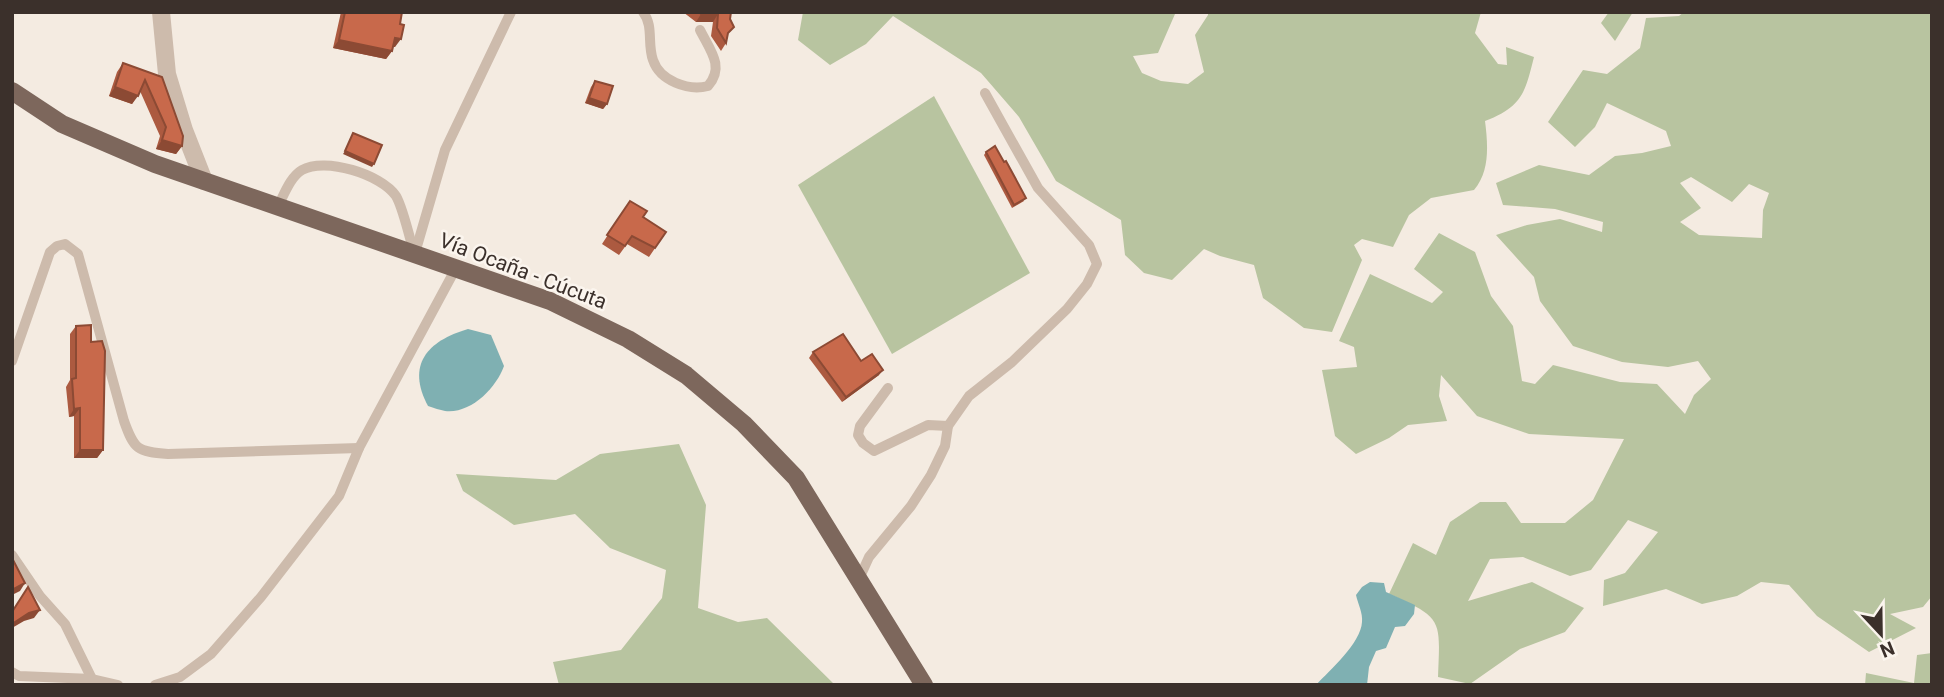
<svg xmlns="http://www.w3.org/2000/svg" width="1944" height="697" viewBox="0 0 1944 697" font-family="Roboto,sans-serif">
	<rect width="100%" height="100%" fill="#f4ebe1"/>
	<g fill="#b8c4a0" fill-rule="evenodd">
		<path d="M 803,12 L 1173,12 L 1175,14 L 1158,53 L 1133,56 L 1142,73 L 1161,81 L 1188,84 L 1204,72 L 1195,35 L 1208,15 L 1208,12 L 1481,12 L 1475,33 L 1498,64 L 1507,65 L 1506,47 L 1534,57 C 1525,93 1522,107 1485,121 C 1488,145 1490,171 1474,190 L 1431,198 L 1409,215 L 1393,247 L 1362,239 L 1354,245 L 1362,260 L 1332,332 L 1304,328 L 1263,298 L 1254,265 L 1220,256 L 1204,249 L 1172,280 L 1144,273 L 1125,255 L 1121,220 L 1056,181 L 1019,117 L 981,73 L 893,16 L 866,44 L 830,65 L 798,40 Z"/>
		<polygon points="1609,12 1633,12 1615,41 1601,23"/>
		<path d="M 1684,12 L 1932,12 L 1932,596 L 1923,607 L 1890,614 L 1916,628 L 1869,652 L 1817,616 L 1789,585 L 1761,582 L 1737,596 L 1702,604 L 1666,589 L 1603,606 L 1604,580 L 1625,573 L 1658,532 L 1628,520 L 1591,570 L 1570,576 L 1523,557 L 1490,559 L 1468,601 L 1532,582 L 1584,608 L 1565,632 L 1520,649 L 1470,684 L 1438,677 C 1440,620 1444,618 1389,594 L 1413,543 L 1436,555 L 1450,522 L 1480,502 L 1506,502 L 1521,523 L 1565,523 L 1593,500 L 1624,439 L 1529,434 L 1477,416 L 1441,375 L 1439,396 L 1447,421 L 1408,425 L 1389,438 L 1356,454 L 1335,436 L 1322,370 L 1357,367 L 1354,347 L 1339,341 L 1370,274 L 1432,303 L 1443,292 L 1414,269 L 1439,233 L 1475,252 L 1491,296 L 1513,326 L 1522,381 L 1535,384 L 1553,365 L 1620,382 L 1657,384 L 1685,414 L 1694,395 L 1711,379 L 1698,361 L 1668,367 L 1622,362 L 1573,346 L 1540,301 L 1534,277 L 1496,235 L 1527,225 L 1560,219 L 1602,232 L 1603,222 L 1555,209 L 1503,205 L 1496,183 L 1539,165 L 1589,175 L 1615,156 L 1642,153 L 1671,146 L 1666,131 L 1607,103 L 1595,127 L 1575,147 L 1548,122 L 1583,70 L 1607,74 L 1640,48 L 1646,18 L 1679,16 ZM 1691,177 L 1732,202 L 1749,184 L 1769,193 L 1763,210 L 1762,238 L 1699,235 L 1680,222 L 1701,208 L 1680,183 Z"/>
		<polygon points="934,96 1030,273 892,354 798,185"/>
		<polygon points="679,444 706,505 698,608 738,622 767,618 835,685 559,685 553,662 621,650 662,598 666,570 610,548 575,514 514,525 463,491 456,474 556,480 600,454"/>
		<polygon points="1932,653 1932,685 1865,685 1866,673 1914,683 1917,655"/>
	</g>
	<g fill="#7fb0b2">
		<path d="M 468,329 L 491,335 L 504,366 C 496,388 471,414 445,411 C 440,410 434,408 428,406 C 406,365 427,341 468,329 Z"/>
		<path d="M 1370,582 L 1384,583 L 1386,592 L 1415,605 L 1414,614 L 1405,626 L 1395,627 L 1386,648 L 1376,651 L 1369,667 L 1367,685 L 1316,685 C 1330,670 1361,643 1362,622 C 1363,613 1358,604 1356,595 L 1362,587 Z"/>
	</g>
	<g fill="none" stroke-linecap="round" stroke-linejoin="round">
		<g stroke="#cdbbac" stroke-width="10">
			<path d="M 643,12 C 654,26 647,44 653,60 C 660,81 688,91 708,86 C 725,67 710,50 700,30"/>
			<path d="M 278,206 C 284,195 290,177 302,170 C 325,157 381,174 396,196 C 403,208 410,239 414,253"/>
			<polyline points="415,253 445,150 511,12"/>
			<path d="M 12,361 L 50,252 L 57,246 L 65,244 L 78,254 L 124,421 C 134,449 137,452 168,454 L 359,448"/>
			<polyline points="888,388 860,426 858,435 863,443 874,451 928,425 948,426"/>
			<polyline points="12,555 40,596 65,624 92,679"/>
			<polyline points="859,579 869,557 911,506 931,475 945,446 948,426 969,396 1012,362 1067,309 1087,284 1097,264 1089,245 1038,188 985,93"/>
			<polyline points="12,672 19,676 92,679 118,685"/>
			<polyline points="155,685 180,677 211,654 261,597 339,496 359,448 456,268"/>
		</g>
		<polyline stroke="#cdbbac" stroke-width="18" points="161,12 167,74 184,130 204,181"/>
		<polyline stroke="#7d675c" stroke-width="18" points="12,91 62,124 155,164 550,301 628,339 686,375 744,424 796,478 924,685"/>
	</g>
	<g fill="#ac5a40">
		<polygon points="341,12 402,12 395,47 393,47 392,51 386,59 333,48"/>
		<polygon points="683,12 731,12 726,43 721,51 711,36 713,22 696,22"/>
		<polygon points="123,63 162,77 182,146 176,154 156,149 160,136 140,91 132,104 109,96 117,72"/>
		<polygon points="595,81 607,104 603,109 585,103 591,87"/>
		<polygon points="986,152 1024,201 1012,208 984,155"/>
		<polygon points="630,201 643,217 666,232 649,257 627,244 619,255 602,244"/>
		<polygon points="76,326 91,342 103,450 97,458 74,458 74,416 69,417 66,387 70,380 70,334"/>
		<polygon points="813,352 861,361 879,375 842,402 809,358"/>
	</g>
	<g fill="#8c4a34">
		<polygon points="701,14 718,14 713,22 696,22"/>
		<polygon points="395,38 401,39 395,47 389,46"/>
		<polygon points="339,40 392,51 386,59 333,48"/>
		<polygon points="115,87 138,96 132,104 109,96"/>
		<polygon points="589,98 607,104 603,109 585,103"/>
		<polygon points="162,140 182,146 176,154 156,149"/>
		<polygon points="345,151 374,164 372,167 343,154"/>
		<polygon points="883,370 879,375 842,402 846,397"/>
		<polygon points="80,408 74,416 69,417 74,409"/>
		<polygon points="80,450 103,450 97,458 74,458"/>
		<polygon points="25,583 20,591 12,595 12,590"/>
		<polygon points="40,610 34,618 24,621 12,628 12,624 29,613"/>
	</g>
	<g fill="#c8694b" stroke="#8c4a34" stroke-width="2">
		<polygon points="345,12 402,12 400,24 404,25 401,39 395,38 392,51 339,40"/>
		<polygon points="699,12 731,12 730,19 734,27 728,33 726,43 717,28 718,14 701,14"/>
		<polygon points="123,63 162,77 183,136 182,146 162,140 166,127 145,80 138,96 115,87"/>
		<polygon points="595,81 613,86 607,104 589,98"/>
		<polygon points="353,133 382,145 374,164 345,151"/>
		<polygon points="995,146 1004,162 1006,161 1026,198 1014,205 986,152"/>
		<polygon points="630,201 647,211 643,217 666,232 655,248 632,236 625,246 607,235"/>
		<polygon points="91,325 91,342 102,341 105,351 103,450 80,450 80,408 74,409 72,379 76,378 76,326"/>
		<polygon points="843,334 861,361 872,354 883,370 846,397 813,352"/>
		<polygon points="12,558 25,583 12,590"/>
		<polygon points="28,587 40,610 29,613 12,624 12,612"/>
	</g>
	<g text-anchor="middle" stroke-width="5" stroke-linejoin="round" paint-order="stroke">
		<g font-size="21" fill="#3b302b" stroke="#fbf5ee">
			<text transform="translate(523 271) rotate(21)" y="7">Vía Ocaña - Cúcuta</text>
		</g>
	</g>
	<rect width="1944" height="697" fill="none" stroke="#3b302b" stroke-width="28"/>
	<g transform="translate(1881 634) rotate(158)" stroke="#fbf5ee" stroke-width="5" paint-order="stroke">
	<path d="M0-5L12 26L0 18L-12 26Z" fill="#3b302b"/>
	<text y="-10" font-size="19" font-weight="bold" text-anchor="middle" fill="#3b302b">N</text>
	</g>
</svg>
